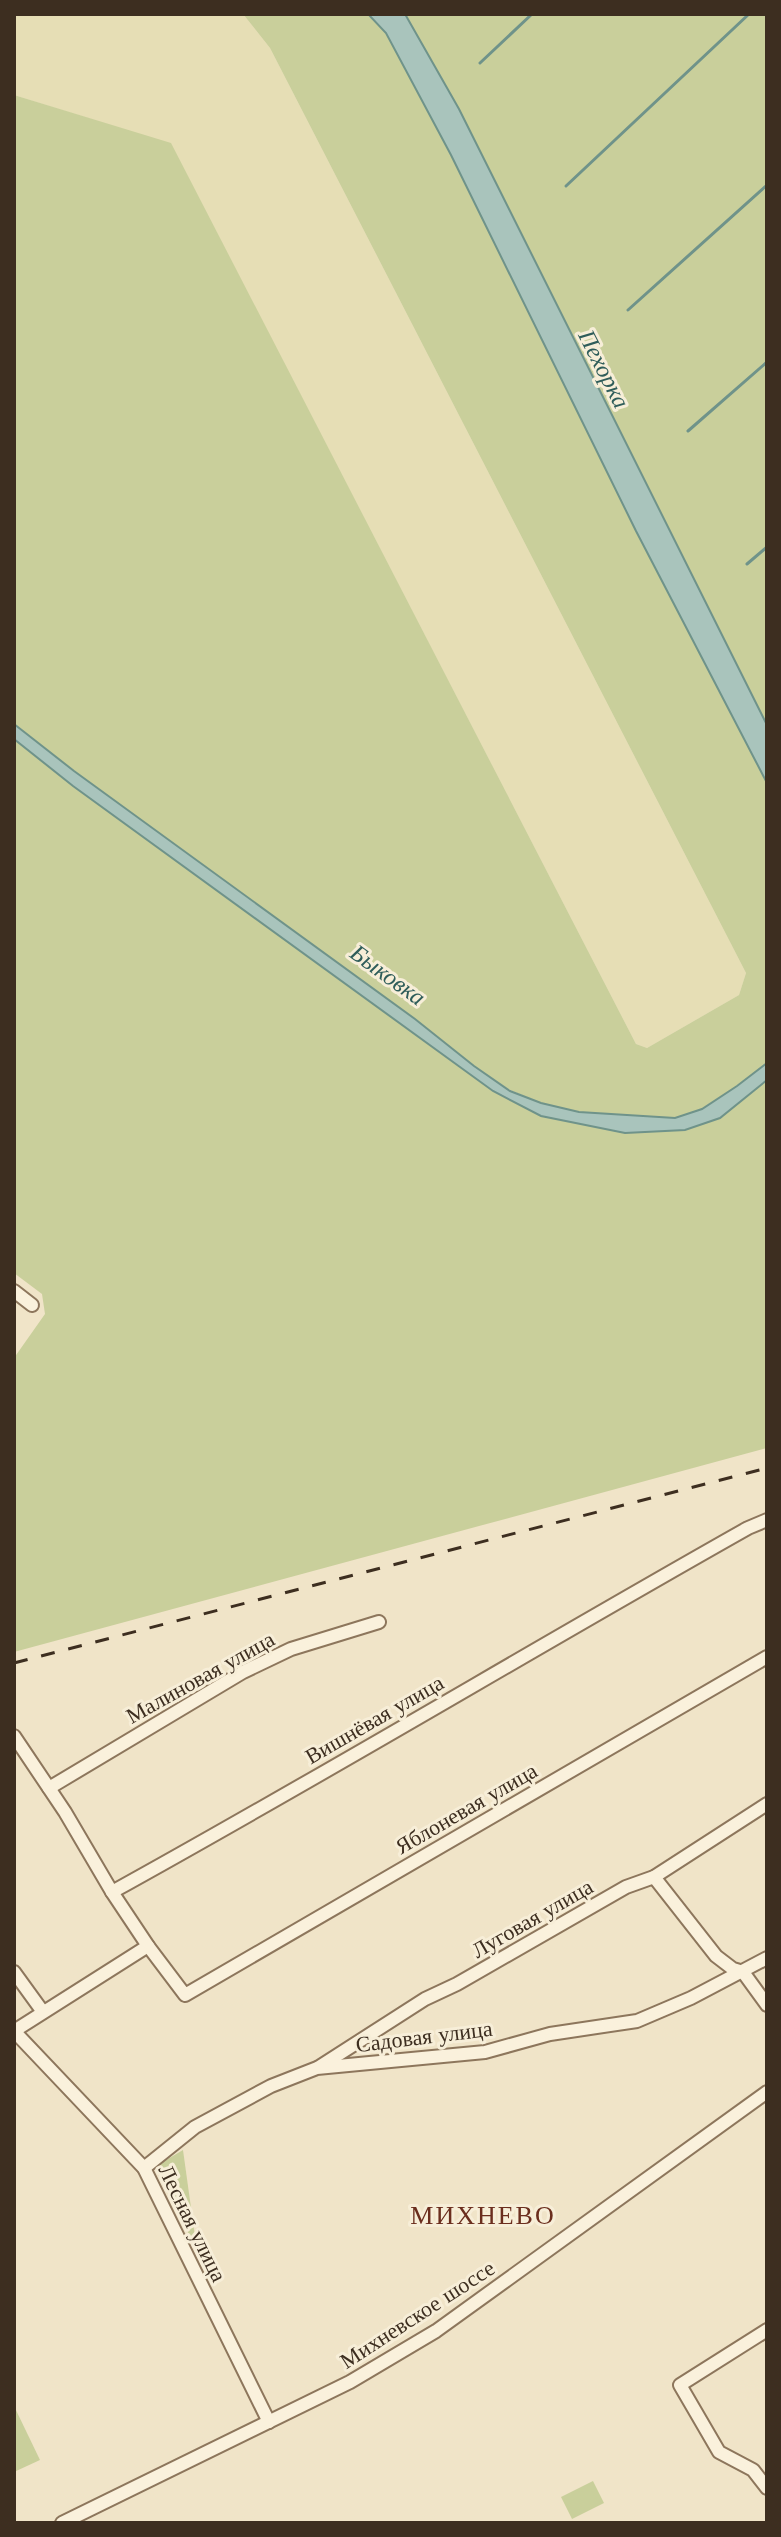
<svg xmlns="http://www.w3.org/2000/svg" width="781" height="2537" viewBox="0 0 781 2537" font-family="'Libre Baskerville',serif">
	<rect width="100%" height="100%" fill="#f0e4c8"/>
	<polygon fill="#e6deb5" points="14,14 243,14 270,48 746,973 739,995 647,1048 636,1044 171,144 14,95"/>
	<g fill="#c9cf9b">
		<polygon points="243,14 368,14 386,33 451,155 636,531 767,783 767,1063 737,1086 701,1109 675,1118 579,1112 541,1103 510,1090 474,1066 415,1019 74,771 14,724 14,95 171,143 636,1044 647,1048 739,995 746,973 270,48"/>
		<polygon points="405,14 767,14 767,725 459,109"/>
		<polygon points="14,739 73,786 493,1091 541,1116 720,1118 767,1080 767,1448 14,1652 14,1358 45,1314 42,1294 14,1273"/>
		<polygon points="183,2150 197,2251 156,2166"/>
		<polygon points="14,2406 40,2460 14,2472"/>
		<polygon points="593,2481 604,2503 572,2519 561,2497"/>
	</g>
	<g fill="#a9c4bc" stroke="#6f938a" stroke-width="2">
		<polygon points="368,14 405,14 459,109 767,725 767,783 636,531 451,155 386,33"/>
		<polygon points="14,724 74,771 415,1019 474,1066 510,1091 541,1103 579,1112 675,1118 702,1109 737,1086 767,1063 767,1080 720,1118 685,1130 625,1133 541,1116 493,1091 73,786 14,739"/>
	</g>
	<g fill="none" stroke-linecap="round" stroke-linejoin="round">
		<g stroke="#6f938a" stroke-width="3">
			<polyline points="480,63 532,14"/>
			<polyline points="566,186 749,14"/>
			<polyline points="628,310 767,185"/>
			<polyline points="688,431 767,362"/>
			<polyline points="747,564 767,547"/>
		</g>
		<g stroke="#8d765c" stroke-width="16">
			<g id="minor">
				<polyline points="14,1291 32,1305"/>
				<path d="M 767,1520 L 748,1528 C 535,1648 326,1774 112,1892 L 148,1946 L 185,1995 L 767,1657"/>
				<polyline points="14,1736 65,1812 112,1892"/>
				<polyline points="49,1788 243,1672 291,1649 379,1622"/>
				<polyline points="654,1877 716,1956 733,1969 743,1972 767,2005"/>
				<polyline points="14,1972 43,2012"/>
				<polyline points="14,2031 144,2168 269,2422"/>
				<polyline points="14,2031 148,1946"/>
				<polyline points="319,2067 425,1999 457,1984 626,1887 654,1877 767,1804"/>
				<polyline points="144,2168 195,2127 271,2086 317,2068 485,2052 550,2034 637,2021 691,1998 767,1958"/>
				<polyline points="767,2330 680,2385 719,2452 753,2470 767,2488"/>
				<polyline points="62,2523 350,2382 436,2331 767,2092"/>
			</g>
		</g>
		<use href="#minor" stroke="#faf1dc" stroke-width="12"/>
		<polyline stroke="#3d2e20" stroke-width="3" stroke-dasharray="14 14" stroke-linecap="butt" points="14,1663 767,1468"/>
	</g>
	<g text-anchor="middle" stroke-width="6" stroke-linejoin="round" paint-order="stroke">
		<g font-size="22" fill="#3d2e20" stroke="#f7eed8">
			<text transform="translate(200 1677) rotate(-29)" y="8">Малиновая улица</text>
			<text transform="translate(374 1719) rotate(-30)" y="8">Вишнёвая улица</text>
			<text transform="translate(466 1808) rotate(-30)" y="8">Яблоневая улица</text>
			<text transform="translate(532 1918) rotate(-30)" y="8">Луговая улица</text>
			<text transform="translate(424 2036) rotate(-7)" y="8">Садовая улица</text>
			<text transform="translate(193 2223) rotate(64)" y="8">Лесная улица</text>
			<text transform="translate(417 2314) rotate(-33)" y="8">Михневское шоссе</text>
		</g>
		<g font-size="24" font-style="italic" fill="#2f5d5a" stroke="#f7eed8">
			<text transform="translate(604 369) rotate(63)" y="8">Пехорка</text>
			<text transform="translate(388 975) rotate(36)" y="8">Быковка</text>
		</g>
		<g font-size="26" letter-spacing="2" fill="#6b2e1e" stroke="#f7eed8">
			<text x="483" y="2224">МИХНЕВО</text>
		</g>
	</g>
	<rect width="781" height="2537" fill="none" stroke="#3d2e20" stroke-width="32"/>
</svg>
